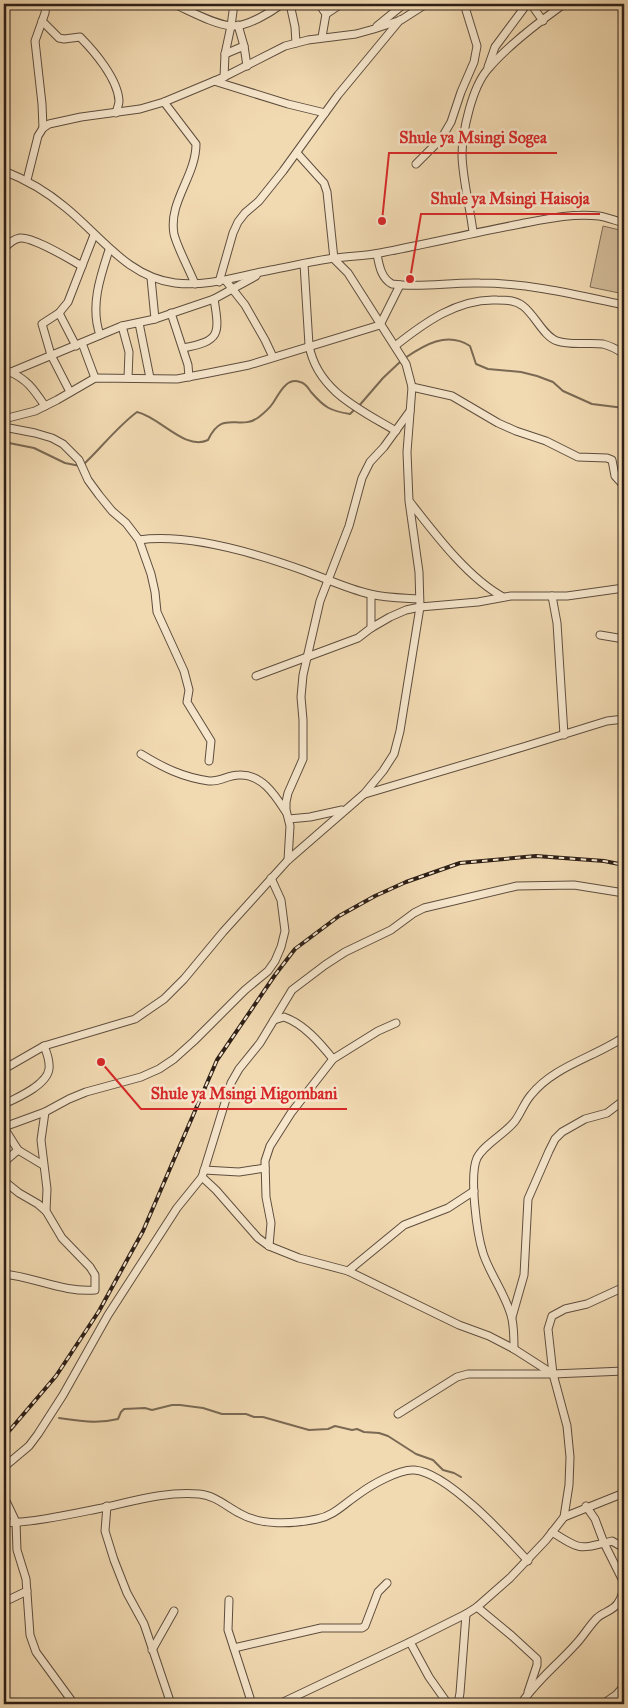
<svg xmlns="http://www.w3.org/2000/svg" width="628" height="1708" viewBox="0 0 628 1708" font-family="'IM FELL Great Primer',serif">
	<rect width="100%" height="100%" fill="#f1d9b1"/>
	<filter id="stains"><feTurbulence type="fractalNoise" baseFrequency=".004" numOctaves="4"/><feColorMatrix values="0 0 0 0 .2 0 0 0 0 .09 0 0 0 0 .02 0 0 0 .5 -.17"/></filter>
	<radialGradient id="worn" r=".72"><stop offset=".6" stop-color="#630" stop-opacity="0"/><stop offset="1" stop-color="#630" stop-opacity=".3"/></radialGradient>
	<polygon fill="#d0b997" stroke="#7e6c57" points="603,226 624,231 624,294 590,287"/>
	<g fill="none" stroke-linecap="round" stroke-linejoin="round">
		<g stroke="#7a6954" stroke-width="2">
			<path d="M 405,358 C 424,345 447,331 470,346 L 476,364 L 488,369 L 521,372 L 537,376 L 553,382 L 563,391 L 592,404 L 624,408"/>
			<polyline points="358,407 383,378 401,361"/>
			<polyline points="4,442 34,448 65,463 80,466"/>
			<path d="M 84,464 C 102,447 117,427 137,412 C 160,417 185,451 208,440 C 223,408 239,432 259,417 C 264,413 269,409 273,403 C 279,394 286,377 300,382 C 306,383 308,388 311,392 C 324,407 330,411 350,414 L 354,410"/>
			<path d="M 59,1418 C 78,1421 98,1424 118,1419 L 121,1412 L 124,1409 L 145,1408 L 152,1410 L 172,1405 L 180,1405 L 203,1408 L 222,1414 L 246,1414 L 254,1417 L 263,1417 L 309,1430 L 328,1429 L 335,1426 L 352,1430 L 357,1429 L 364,1432 L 379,1433 L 388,1436 L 416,1454 L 433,1460 L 443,1470 L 454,1473 L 461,1477"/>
		</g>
		<g stroke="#5e4e3e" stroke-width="9">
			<g id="street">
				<path d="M 174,4 C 190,11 215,25 232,26 C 247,27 271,12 282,4"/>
				<polyline points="290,4 295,27 296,43"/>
				<polyline points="319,4 326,14 322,37"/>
				<polyline points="531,4 543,21"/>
				<polyline points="326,14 341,4"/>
				<path d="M 42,21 L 59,38 L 64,39 L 80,37 C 94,51 118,79 119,101 C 119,104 117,109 116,113"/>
				<polyline points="238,25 244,46 247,66"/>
				<polyline points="377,26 404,4"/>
				<polyline points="225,54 244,46"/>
				<polyline points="488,67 495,47 527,4"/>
				<polyline points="224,77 225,54 231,26 234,4"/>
				<polyline points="214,81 288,104 325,113"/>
				<path d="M 164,102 L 196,144 C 196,176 168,202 174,234 C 177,247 190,271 195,284"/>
				<polyline points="43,128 42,104 35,41 45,13 46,4"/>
				<polyline points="416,164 441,139 451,122 461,92 474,62 477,46 465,7 466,4"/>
				<path d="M 4,171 C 27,180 46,191 65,207 C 100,235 127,277 175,283 C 208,287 239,276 271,270 C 292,266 313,261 335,258 C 349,256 365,256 380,253 C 427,244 473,233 520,224 C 546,219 572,213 599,216 C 607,217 616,221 624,223"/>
				<polyline points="27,180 38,136 43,128 49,124 81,117 140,109 164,102 224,77 285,46 308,40 356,34 374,29 401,20 426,4"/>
				<path d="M 473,232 C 470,207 463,181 462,156 C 462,132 472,87 488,69 C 508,45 539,22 564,4"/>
				<path d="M 4,249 C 8,244 14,239 20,238 C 34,237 69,259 82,266"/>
				<path d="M 377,254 C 379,265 381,278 392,284 C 421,288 450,282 480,283 C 529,283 577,295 624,305"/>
				<path d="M 304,264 L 309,345 C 317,391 361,410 396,431"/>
				<polyline points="151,278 155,319"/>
				<polyline points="226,281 245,305 265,340 273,357"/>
				<polyline points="219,282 233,233 238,222 245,213 259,201 283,171 338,95 400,20"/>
				<polyline points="59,313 76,346"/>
				<polyline points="171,313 188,365 189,377"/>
				<polyline points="139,323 150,378"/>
				<polyline points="122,326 129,352 128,378"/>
				<path d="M 100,335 C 90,307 100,277 109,250"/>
				<polyline points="82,343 95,378"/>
				<path d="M 395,346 C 424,323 458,298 497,300 C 507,300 515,300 523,306 C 535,315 544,337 557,341 C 572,346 588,342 603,344 C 611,346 618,350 624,354"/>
				<path d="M 183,348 C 220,341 220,335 214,299"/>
				<path d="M 10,372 C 28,380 34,390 45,406"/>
				<polyline points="4,375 122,326 155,319 214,299 256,276"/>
				<polyline points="412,387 452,396 498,423 516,431 546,441 578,457 607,458 612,460 615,476 624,486"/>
				<polyline points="70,392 51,355 42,324 59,313 68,302 94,235"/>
				<polyline points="4,419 35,411 57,400 95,378 177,379 209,373 249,365 380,325 400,285"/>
				<polyline points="4,427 35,433 52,438 63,444 79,460 88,480 99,495 112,511 126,523 139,540 151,574 155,592 157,612 184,671 189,690 187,702 211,741 209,761"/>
				<path d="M 410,502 C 435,534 468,578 503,597"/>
				<path d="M 139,540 C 189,533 258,554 305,571 C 327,579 348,589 370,594 C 386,598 403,598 419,599"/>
				<polyline points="552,596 557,623 564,735"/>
				<polyline points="371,628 371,595"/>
				<polyline points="600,635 624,639"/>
				<polyline points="256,676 358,638 371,628 390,617 406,610 420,607 478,602 511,596 567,596 624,588"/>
				<path d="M 141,754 C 164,768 182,777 209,781 C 220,782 228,775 239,775 C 262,774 275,795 286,812"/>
				<polyline points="365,794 523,747 607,721 624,719"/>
				<polyline points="289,819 310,817 342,810"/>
				<polyline points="288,860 290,826 286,810 286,802 288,793 303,759 303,720 301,697 303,675 320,601 349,526 362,478 370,462 384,447 410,411"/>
				<path d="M 274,1020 L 284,1017 C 304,1024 320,1043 333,1059"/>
				<polyline points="4,1069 44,1046 135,1019 164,999 184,979 223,932 288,860 364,794 383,771 394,754 400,731 420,607 419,572 409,501 407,452 412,387 406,364 348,273 334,259 327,192 324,183 297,153"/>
				<path d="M 4,1104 C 17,1098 47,1085 49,1069 C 50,1061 47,1053 44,1046"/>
				<polyline points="45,1112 41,1140 47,1189 46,1211"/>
				<polyline points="4,1127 45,1112 69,1099 86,1092 141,1077 159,1069 174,1059 194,1041 245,990 268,971 275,961 281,947 285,931 281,900 271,878"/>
				<polyline points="4,1128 18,1150 43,1165"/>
				<polyline points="4,1162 18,1150"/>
				<polyline points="204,1170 239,1172 265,1168"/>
				<polyline points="202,1177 216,1190 258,1238 269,1246 299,1258 348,1271 459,1325 489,1336 514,1349 553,1374 567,1426 570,1457 569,1485 564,1517 546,1540 510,1578 477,1607 466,1614 410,1642 279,1704"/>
				<path d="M 4,1181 L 19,1193 L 38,1204 L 46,1211 L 62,1238 L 90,1267 L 95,1275 L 95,1290 C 65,1293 34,1277 4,1274"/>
				<polyline points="269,1246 271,1223 266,1197 265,1161 270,1146 291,1113 333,1059 378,1031 396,1023"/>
				<polyline points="348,1271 404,1225 448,1208 474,1191"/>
				<polyline points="512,1317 524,1275 528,1199 549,1151 555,1139 562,1132 585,1119 607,1113 624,1100"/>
				<path d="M 514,1349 C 514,1339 514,1329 512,1319 C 507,1296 490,1275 483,1253 C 477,1234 469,1176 477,1158 C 484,1144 505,1134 515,1121 C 521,1113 524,1103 531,1095 C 554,1066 595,1057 624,1037"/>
				<polyline points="553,1374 548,1329 552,1316 565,1309 587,1304 624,1287"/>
				<polyline points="398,1414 457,1377 468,1374 553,1374 624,1371"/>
				<polyline points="4,1467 29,1446 38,1434 63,1395 108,1315 177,1208 202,1177 231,1083 239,1069 260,1043 292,990 325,965 345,952 391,930 414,913 424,908 517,886 574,885 624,893"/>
				<polyline points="4,1497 16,1522 17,1550 26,1579 30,1635 36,1652 74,1704"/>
				<polyline points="107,1506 105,1531 114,1560 127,1593 144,1624 171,1704"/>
				<polyline points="564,1517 624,1493"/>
				<path d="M 4,1523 C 35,1522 67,1515 97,1509 C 131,1502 164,1491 199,1494 C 214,1495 226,1506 239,1513 C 261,1526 293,1524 317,1519 C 334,1516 345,1503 359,1494 C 371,1485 399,1469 414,1470 C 447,1472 506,1537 528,1561"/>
				<path d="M 552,1532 C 582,1551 579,1549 612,1541 L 624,1548"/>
				<polyline points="229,1600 228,1630 252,1704"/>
				<polyline points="4,1602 27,1591"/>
				<polyline points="477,1607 512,1636 537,1659 537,1665 528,1692"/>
				<polyline points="410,1642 429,1677 448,1704"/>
				<polyline points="234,1648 321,1628 362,1628 365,1626 378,1592 387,1583"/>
				<polyline points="152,1650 174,1611"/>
				<polyline points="458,1704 460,1693 466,1614"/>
				<path d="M 521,1704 C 535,1682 557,1665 575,1645 C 583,1637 589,1626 597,1618 C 603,1612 613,1611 618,1603 C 622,1597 624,1588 623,1581 L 604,1543 L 595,1519 L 586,1506"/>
				<polyline points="603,1704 616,1695 624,1686"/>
			</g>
		</g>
		<use href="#street" stroke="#f6e6cc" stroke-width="7"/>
		<g stroke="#2d1f17" stroke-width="4">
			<polyline id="rail" points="4,1437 56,1376 99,1311 143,1231 217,1060 275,975 295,949 339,916 375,896 406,882 460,863 536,856 604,861 624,865"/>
		</g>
		<use href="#rail" stroke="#f6e6cc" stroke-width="2" stroke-dasharray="5.5" stroke-linecap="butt"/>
	</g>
	<path fill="none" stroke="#d62828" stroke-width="2" d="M382 221L389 153H557M410 279L421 214H600M101 1062L141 1109H347"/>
	<g fill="#d62828" stroke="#f6e6cc" stroke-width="2">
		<circle cx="382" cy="221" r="5"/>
		<circle cx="410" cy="279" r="5"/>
		<circle cx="101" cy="1062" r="5"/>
	</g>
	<g font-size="16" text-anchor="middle" font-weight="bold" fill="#d62828" stroke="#f6e6cc" stroke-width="5" stroke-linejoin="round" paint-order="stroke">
		<text x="473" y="143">Shule ya Msingi Sogea</text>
		<text x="510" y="204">Shule ya Msingi Haisoja</text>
		<text x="244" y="1099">Shule ya Msingi Migombani</text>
	</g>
	<rect width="628" height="1708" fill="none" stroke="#f1d9b1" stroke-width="20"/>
	<rect x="5" y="5" width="618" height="1698" fill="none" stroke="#2d1f17" stroke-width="2.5"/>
	<rect x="10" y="10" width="608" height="1688" fill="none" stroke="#2d1f17"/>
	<rect width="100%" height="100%" filter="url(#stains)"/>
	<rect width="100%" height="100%" fill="url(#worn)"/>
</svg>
